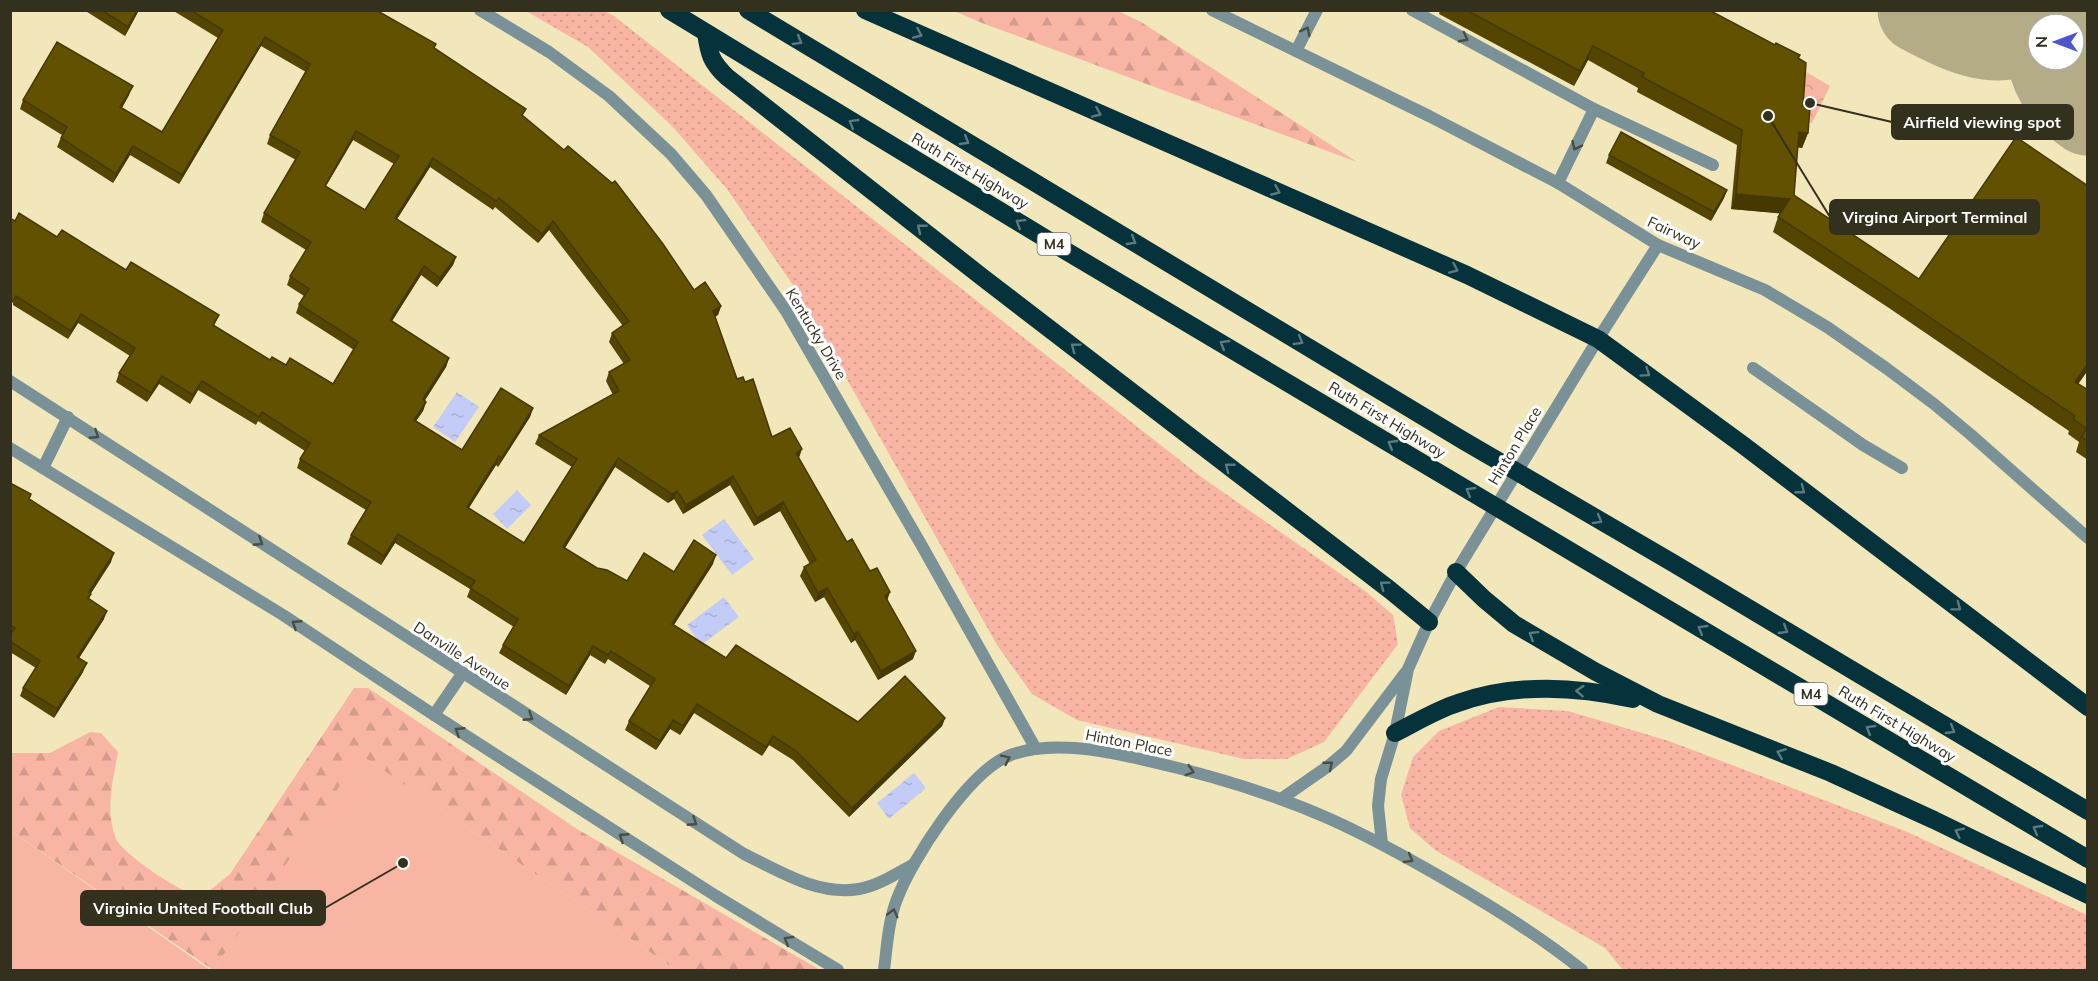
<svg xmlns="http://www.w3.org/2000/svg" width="2098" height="981" viewBox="0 0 2098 981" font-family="Mulish,sans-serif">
	<defs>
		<pattern id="grass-dots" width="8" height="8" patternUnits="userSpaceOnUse" patternTransform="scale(1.5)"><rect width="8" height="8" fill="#f8b5a4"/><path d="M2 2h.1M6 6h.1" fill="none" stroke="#d59c8d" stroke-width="1.8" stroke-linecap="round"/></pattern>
		<pattern id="forest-firs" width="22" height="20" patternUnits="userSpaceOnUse" patternTransform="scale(1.5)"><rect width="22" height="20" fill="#f8b5a4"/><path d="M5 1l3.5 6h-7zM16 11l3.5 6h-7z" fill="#d59c8d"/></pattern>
		<pattern id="park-crowns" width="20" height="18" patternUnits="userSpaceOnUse" patternTransform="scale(1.5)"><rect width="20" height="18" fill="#f8b5a4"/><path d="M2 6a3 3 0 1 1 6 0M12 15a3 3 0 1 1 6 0" fill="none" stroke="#d59c8d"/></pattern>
		<pattern id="water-ripples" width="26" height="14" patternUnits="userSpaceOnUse" patternTransform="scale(1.5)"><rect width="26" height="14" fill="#c3ccf7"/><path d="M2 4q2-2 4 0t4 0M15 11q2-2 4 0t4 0" fill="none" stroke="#a8b0d3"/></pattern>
	</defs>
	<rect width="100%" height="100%" fill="#f2e7ba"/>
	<g fill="url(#grass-dots)">
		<polygon points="526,11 604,11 614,16 1200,476 1365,591 1393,615 1398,644 1324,742 1287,759 1244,759 1077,720 1032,694 997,645 797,291 727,189 672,126 588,47"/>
		<polygon points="1499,707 1568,711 1669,741 1905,831 2087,915 2087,970 1623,970 1605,948 1435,850 1410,828 1401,795 1413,757 1439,731"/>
	</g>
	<g fill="url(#forest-firs)">
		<polygon points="954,11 1118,11 1141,22 1357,162 982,23"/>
		<path d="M 354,688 L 368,688 L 577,829 L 820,970 L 676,970 L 362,756 L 213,970 L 11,831 L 11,753 L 50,753 L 90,732 L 101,733 L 118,752 C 113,780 105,811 116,839 C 122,853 185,897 200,895 C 209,893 222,880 230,874 Z"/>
	</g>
	<polygon fill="url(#park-crowns)" points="1801,69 1830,86 1812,123 1797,121"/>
	<g fill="#f8b5a4">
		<polygon points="361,755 676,970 213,970"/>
		<polygon points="11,831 210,970 11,970"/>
	</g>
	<g fill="url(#water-ripples)">
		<polygon points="457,392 479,407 455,442 433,427"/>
		<polygon points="517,490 531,505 507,529 493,514"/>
		<polygon points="724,519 754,559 732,575 702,535"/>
		<polygon points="724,597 739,617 701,645 687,625"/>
		<polygon points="914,773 926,788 889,819 877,803"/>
	</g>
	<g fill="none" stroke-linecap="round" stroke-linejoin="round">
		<g stroke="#b4ab87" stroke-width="87">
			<path d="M 1921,10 C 1967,34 2010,56 2052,10"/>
			<path d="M 2051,60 C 2055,81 2070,100 2088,112"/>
		</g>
		<g stroke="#7a9197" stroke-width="12">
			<polyline points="1412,10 1594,109 1713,165"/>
			<polyline points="1296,51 1317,10"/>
			<polyline points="1558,183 1594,109"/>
			<polyline points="1753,368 1863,445 1902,468"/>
		</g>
		<g stroke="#7a9197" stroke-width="12">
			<polyline points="480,10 549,52 609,96 671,154 706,195 786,311 922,546 1036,749"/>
			<polyline points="1212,10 1429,116 1558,183 1658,245 1765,290 1827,327 1886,368 1934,404 1970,434 2088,538"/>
			<path d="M 10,381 L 744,854 C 779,871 818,896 859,889 C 878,886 897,873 914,864"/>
			<polyline points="10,448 283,615 434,715 716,896 838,970"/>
			<polyline points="43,468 68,417"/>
			<polyline points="434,715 462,674"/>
			<polyline points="1281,799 1327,767 1346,751 1405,673"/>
			<polyline points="1382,844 1378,806 1381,779 1395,733 1408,669 1429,622 1456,572 1598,339 1658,245"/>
			<path d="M 884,970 C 887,947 888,922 897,899 C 912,859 967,775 1006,757 C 1046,739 1103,750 1144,760 C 1207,774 1271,793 1330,819 C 1370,837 1408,858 1446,880 C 1493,907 1540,936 1582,970"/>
		</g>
		<g stroke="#06323b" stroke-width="18">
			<polyline points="669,10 1066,251 2088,859"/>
			<polyline points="748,10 1464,441 1673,563 2088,811"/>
			<polyline points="865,10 1467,275 1598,339 1743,445 2088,707"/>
			<path d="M 706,33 C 709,54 711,62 727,77 L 982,277 L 1390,590 L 1429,622"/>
			<polyline points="1456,572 1484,599 1514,624 1596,672 1658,704 1831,773 1934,820 2088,895"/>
			<path d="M 1395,733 C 1415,723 1436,710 1458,703 C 1514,683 1575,686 1633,699"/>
		</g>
	</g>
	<g fill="#544600" fill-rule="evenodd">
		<polygon points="84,10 139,10 125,36"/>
		<path d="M 172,10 L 376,10 L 435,48 L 523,116 L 694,290 L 721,306 L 718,315 L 715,316 L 737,379 L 745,382 L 772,437 L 799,458 L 847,542 L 887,601 L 913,659 L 878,680 L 855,640 L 851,643 L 824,597 L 815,602 L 800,576 L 804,567 L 810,564 L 780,511 L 754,526 L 730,485 L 683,514 L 674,499 L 668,503 L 615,467 L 565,548 L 597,568 L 627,581 L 713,564 L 674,625 L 726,658 L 858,722 L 945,718 L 942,726 L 849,817 L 793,760 L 769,745 L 762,756 L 694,713 L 680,735 L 670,729 L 656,750 L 625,730 L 629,721 L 650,686 L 608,659 L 605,664 L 590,655 L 566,695 L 499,653 L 503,645 L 514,627 L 467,597 L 470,589 L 395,543 L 381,565 L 347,544 L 351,535 L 366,510 L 297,468 L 300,459 L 305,451 L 258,421 L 256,425 L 198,390 L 190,404 L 159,384 L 147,402 L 116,382 L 119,373 L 130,356 L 78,323 L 68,339 L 13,305 L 15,221 L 57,237 L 219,315 L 214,326 L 270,360 L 286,365 L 333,384 L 354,350 L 296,313 L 299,304 L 304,296 L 287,285 L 290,276 L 306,250 L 261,222 L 264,213 L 296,160 L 267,144 L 270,135 L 306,72 L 261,46 L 179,184 L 130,155 L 113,183 L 57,147 L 62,135 L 20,109 L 23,100 L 129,95 L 122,108 L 162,132 L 218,38 ZM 353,140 L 394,164 L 365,210 L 326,186 ZM 430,167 L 493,210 L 495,207 L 538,243 L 549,230 L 623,326 L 612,333 L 609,342 L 624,364 L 609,372 L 606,381 L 613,395 L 539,435 L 535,444 L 572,467 L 524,543 L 469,508 L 496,465 L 498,467 L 530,417 L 533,408 L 462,450 L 416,421 L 423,411 L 426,402 L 425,400 L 446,367 L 449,358 L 392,321 L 421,275 L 437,287 L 453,265 L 456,257 L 397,219 Z"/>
		<polygon points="1440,10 1709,10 1799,59 1803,106 1808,133 1802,148 1798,147 1794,195 1919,279 2088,186 2088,370 2078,384 2088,390 2088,460 2076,452 2079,442 2068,434 2069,431 1889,308 1773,232 1778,217 1780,213 1731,209 1737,145 1637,92 1638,88 1588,60 1574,86 1439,14"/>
		<polygon points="1609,155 1727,190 1724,198 1711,221 1606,163"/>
		<polygon points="10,483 30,499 111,562 91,593 91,594 89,599 104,619 79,658 83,672 54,718 20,696 23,688 36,668 10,652"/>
	</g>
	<g fill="#453900">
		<polygon points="137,10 139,10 125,36 128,27"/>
		<polygon points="265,37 261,46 179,184 182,175"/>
		<polygon points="1593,46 1588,60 1574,86 1580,71"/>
		<polygon points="133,86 129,95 117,116 120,107"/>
		<polygon points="356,131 353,140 321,194 325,186"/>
		<polygon points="1799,132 1808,133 1802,148 1794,147"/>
		<polygon points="133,146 130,155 113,183 116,174"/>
		<polygon points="433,158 430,167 392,227 395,218"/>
		<polygon points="1727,190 1724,198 1711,221 1714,212"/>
		<polygon points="1736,194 1790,199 1784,214 1731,209"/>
		<polygon points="553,221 549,230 538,243 542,234"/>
		<polygon points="456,257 453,265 437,287 440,278"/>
		<polygon points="424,266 421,275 387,329 390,320"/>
		<polygon points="721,306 718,315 710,320 713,311"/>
		<polygon points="81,314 78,323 68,339 71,331"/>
		<polygon points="449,358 446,367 420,408 423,399"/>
		<polygon points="2088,363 2088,370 2069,397 2075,382"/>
		<polygon points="162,376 159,384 147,402 151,393"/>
		<polygon points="202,381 198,390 190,404 193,395"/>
		<polygon points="426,402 423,411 411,428 414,420"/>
		<polygon points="533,408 530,417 498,467 502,458"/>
		<polygon points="802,449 799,458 796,453"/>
		<polygon points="499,456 496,465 464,515 467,507"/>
		<polygon points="618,458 615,467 560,556 563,547"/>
		<polygon points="733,476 730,485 683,514 686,505"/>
		<polygon points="677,491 674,499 668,503 672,494"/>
		<polygon points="783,502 780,511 754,526 757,518"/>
		<polygon points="398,534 395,543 381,565 384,556"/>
		<polygon points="114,553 111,562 86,601 89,592"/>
		<polygon points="716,555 713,564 669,632 672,624"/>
		<polygon points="827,588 824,597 815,602 818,593"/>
		<polygon points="890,592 887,601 885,596"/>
		<polygon points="107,611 104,619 74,666 77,657"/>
		<polygon points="858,632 855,640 851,643 854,634"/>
		<polygon points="593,646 590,655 566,695 569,686"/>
		<polygon points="916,651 913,659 878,680 881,671"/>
		<polygon points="87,663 83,672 54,718 57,709"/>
		<polygon points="697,704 694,713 680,735 683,726"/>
		<polygon points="945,718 942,726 849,817 852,808"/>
		<polygon points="673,720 670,729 656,750 660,741"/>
		<polygon points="773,736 769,745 762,756 766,747"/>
	</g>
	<g fill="#625100" stroke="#453900" stroke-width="1.5" fill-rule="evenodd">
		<polygon points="101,10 137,10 128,27"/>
		<path d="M 190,10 L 376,10 L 436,44 L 434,48 L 526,109 L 522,115 L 564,150 L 568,146 L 612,183 L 615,181 L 663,244 L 694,290 L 705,282 L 721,306 L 713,311 L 737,379 L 743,377 L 745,382 L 753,379 L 772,437 L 790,428 L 802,449 L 796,453 L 847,542 L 852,539 L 870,571 L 877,568 L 890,592 L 885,596 L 916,651 L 881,671 L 858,632 L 854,634 L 827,588 L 818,593 L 804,567 L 816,560 L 783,502 L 757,518 L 733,476 L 686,505 L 677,491 L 672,494 L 618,458 L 563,547 L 597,568 L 607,570 L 627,581 L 644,553 L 674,572 L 694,540 L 716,555 L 672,624 L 726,658 L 736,645 L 858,722 L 905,676 L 945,718 L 852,808 L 796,751 L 773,736 L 766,747 L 697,704 L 683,726 L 673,720 L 660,741 L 629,721 L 655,679 L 611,651 L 608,655 L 593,646 L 569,686 L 503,645 L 518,619 L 470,588 L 475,581 L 398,534 L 384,556 L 351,535 L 371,502 L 300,459 L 310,443 L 262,412 L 259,417 L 202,381 L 193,395 L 162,376 L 151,393 L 119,373 L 135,348 L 81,314 L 71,331 L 16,296 L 10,305 L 10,218 L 15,221 L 19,213 L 57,237 L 62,230 L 126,270 L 131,262 L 219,315 L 213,325 L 270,360 L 272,357 L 286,365 L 290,358 L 333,384 L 358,342 L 299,304 L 309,289 L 290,276 L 311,242 L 264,213 L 300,152 L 270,135 L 310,64 L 265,37 L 182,175 L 133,146 L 116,174 L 61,138 L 67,127 L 23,100 L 57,42 L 133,86 L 120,107 L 162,132 L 223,30 ZM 356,131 L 399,156 L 365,210 L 325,186 ZM 433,158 L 496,201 L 499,198 L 542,234 L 553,221 L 629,321 L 612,333 L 630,360 L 609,372 L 619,391 L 539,435 L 577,459 L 524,543 L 467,507 L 499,456 L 502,458 L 533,408 L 501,388 L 462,450 L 414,420 L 426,402 L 423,399 L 449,358 L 390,320 L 424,266 L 440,278 L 456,257 L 395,218 Z"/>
		<polygon points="1466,10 1709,10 1775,45 1776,43 1800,55 1798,58 1806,63 1803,106 1810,107 1808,133 1799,132 1794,195 1919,279 2016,137 2088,186 2088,363 2075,382 2088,390 2088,441 2081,437 2087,429 2073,419 2075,416 1894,293 1778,217 1790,199 1736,194 1742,130 1642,77 1644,73 1593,46 1580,71"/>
		<polygon points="1621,132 1727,190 1714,212 1609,155"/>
		<polygon points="10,483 31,494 29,499 114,553 89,592 91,594 88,598 107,611 77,657 87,663 57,709 23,688 40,661 10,641 10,635 15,628 10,625"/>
	</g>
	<defs><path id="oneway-chevron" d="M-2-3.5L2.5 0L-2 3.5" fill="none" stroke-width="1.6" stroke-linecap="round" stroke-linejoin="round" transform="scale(1.5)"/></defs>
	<g stroke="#494d42">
		<use href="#oneway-chevron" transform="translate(1306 31) rotate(-63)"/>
		<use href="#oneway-chevron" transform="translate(1464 38) rotate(28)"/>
		<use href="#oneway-chevron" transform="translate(1576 146) rotate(116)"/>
		<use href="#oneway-chevron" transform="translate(95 435) rotate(33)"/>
		<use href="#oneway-chevron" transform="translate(259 542) rotate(33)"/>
		<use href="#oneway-chevron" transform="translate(296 624) rotate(-147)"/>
		<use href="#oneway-chevron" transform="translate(529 717) rotate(33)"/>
		<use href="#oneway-chevron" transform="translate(459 731) rotate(-147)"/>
		<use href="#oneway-chevron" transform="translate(1006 759) rotate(-26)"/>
		<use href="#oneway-chevron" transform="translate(1329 765) rotate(-39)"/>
		<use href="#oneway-chevron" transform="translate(1190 771) rotate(17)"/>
		<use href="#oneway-chevron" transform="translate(693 822) rotate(33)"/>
		<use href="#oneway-chevron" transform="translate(623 837) rotate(-147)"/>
		<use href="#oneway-chevron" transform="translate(1409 859) rotate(30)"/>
		<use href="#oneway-chevron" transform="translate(893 913) rotate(-76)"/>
		<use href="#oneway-chevron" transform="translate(788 940) rotate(-149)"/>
	</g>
	<g stroke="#5d7a80">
		<use href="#oneway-chevron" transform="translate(918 34) rotate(24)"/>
		<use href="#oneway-chevron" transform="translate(798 41) rotate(31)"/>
		<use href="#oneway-chevron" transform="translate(1097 113) rotate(23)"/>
		<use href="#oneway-chevron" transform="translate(853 123) rotate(-149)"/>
		<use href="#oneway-chevron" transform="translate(965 141) rotate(31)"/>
		<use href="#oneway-chevron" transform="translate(1276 191) rotate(24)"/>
		<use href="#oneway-chevron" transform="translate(1020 223) rotate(-148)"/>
		<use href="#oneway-chevron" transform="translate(921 228) rotate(-141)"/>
		<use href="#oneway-chevron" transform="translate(1132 241) rotate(31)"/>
		<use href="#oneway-chevron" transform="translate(1454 269) rotate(24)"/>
		<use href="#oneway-chevron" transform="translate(1299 341) rotate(31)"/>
		<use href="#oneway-chevron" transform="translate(1224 344) rotate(-149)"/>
		<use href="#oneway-chevron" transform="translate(1075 347) rotate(-143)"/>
		<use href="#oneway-chevron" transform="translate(1646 373) rotate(35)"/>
		<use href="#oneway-chevron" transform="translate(1392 444) rotate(-149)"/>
		<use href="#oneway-chevron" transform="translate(1229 467) rotate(-142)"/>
		<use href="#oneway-chevron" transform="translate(1801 490) rotate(38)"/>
		<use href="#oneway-chevron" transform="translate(1470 491) rotate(-149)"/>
		<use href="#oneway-chevron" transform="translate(1598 520) rotate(30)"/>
		<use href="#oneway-chevron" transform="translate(1384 585) rotate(-143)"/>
		<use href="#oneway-chevron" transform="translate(1957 607) rotate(37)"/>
		<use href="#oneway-chevron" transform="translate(1702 629) rotate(-149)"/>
		<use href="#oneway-chevron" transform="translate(1784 630) rotate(31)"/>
		<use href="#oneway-chevron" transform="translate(1533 635) rotate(-148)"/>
		<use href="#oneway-chevron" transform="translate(1580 691) rotate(-176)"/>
		<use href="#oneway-chevron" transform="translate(1870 729) rotate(-149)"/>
		<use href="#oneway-chevron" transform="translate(1951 730) rotate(31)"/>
		<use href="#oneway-chevron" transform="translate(1781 753) rotate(-158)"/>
		<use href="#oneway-chevron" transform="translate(2037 829) rotate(-149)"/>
		<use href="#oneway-chevron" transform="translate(1959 832) rotate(-154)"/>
	</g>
	<g text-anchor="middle" stroke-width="6" stroke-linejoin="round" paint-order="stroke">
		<g fill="#fff" stroke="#716e62" stroke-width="1.5">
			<rect x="1037.5" y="233" width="33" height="22" rx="4.5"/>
			<rect x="1794.5" y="683" width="33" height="22" rx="4.5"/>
		</g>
		<g font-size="14" font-weight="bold" fill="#34301e">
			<text x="1054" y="249">M4</text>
			<text x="1811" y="699">M4</text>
		</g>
		<g font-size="15" fill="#34301e" stroke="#fff">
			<text transform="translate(970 171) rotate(31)" y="5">Ruth First Highway</text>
			<text transform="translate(1674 233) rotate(25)" y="5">Fairway</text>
			<text transform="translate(816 334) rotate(59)" y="5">Kentucky Drive</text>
			<text transform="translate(1387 420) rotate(31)" y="5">Ruth First Highway</text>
			<text transform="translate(1515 446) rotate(-59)" y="5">Hinton Place</text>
			<text transform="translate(462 656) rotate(33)" y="5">Danville Avenue</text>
			<text transform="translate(1897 724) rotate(31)" y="5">Ruth First Highway</text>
			<text transform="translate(1129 743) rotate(11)" y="5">Hinton Place</text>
		</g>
	</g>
	<path fill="none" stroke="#34301e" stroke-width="2" d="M1810 103L1892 122M1768 116L1830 217M403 863L325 908"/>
	<g fill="#34301e" stroke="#fff" stroke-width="2">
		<circle cx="1810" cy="103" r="6"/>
		<circle cx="1768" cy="116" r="6"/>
		<circle cx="403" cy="863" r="6"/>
	</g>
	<g fill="#34301e" stroke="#34301e" stroke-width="2">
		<rect x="1892" y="105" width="181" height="34" rx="6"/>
		<rect x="1830" y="200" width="209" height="34" rx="6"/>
		<rect x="81" y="891" width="244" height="34" rx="6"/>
	</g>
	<g font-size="16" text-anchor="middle" font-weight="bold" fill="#fff">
		<text x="1982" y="128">Airfield viewing spot</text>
		<text x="1935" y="223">Virgina Airport Terminal</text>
		<text x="203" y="914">Virginia United Football Club</text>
	</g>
	<rect width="2098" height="981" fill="none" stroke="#34301e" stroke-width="24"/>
	<g transform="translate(2056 42) rotate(270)"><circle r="28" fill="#ffffff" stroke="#aeaca5" stroke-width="1.5"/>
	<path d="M0-4.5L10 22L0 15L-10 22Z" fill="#4e55cb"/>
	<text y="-9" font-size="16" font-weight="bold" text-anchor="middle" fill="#34301e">N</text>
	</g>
</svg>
